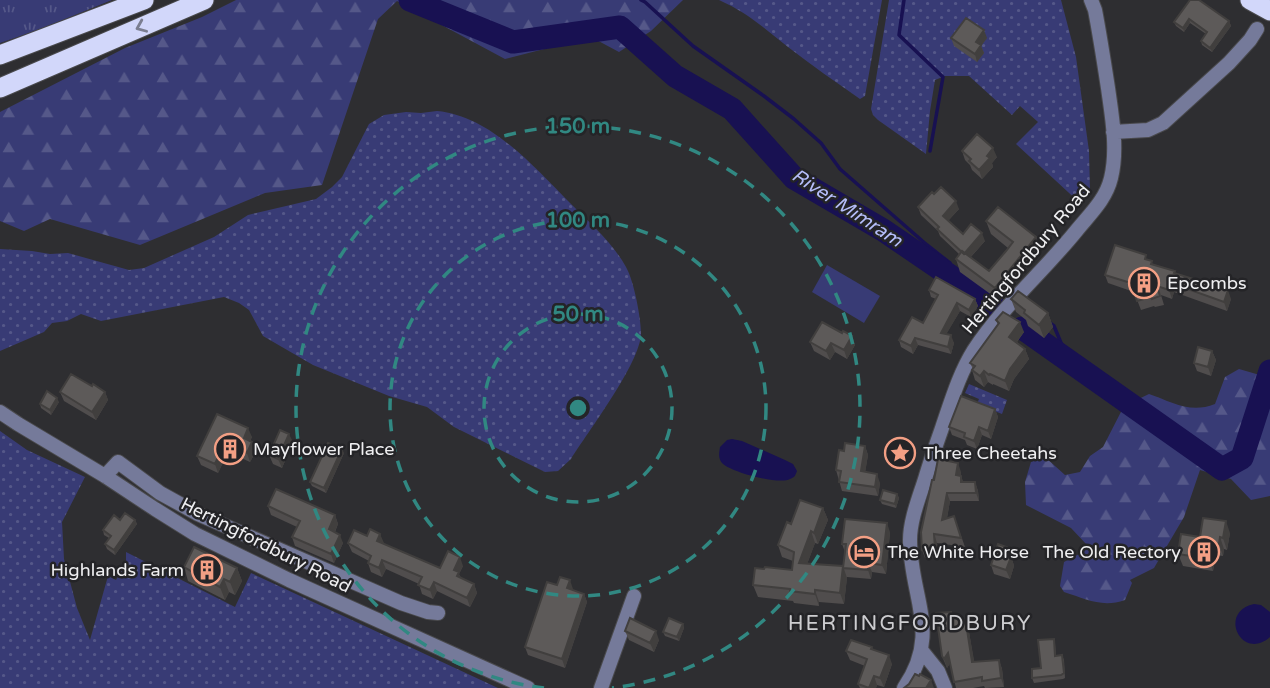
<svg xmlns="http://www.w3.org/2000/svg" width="1270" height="688" viewBox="0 0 1270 688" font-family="'Varela Round',sans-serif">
<defs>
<pattern id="grass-dots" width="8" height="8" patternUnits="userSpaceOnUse" patternTransform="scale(1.75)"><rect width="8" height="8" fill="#383b75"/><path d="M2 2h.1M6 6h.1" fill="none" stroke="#555889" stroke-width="1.8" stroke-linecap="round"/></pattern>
<pattern id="forest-firs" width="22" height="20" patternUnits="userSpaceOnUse" patternTransform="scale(1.75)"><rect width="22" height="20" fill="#383b75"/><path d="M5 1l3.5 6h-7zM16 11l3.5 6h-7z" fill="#555889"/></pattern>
<pattern id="park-tufts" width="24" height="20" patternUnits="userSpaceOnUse" patternTransform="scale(1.75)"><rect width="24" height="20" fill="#383b75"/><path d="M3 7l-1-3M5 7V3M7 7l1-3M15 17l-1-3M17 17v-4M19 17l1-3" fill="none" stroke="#555889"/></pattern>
</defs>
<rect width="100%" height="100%" fill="#2e2e31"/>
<!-- grass -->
<path fill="url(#grass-dots)" d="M719,0H882L865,96L860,99C836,82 811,65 788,47C764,28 748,13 719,0Z
M889,0H1061L1076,57L1089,151L1090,190L1081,204L1016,144L1038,122L1020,106L1012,115L969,76H945L935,80L930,111L926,154L878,120L873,115L871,109Z
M437,111C491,116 534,167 570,203C590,223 612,242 626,267C634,281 641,318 641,334C640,363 588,432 571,459L558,471L545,472L454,427L427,407L389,396L313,365L263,336L249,310L239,303L224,297L101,321L81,314L67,321L52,323L44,332L0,351V249L32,251L50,254L68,253L129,270L144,268L214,237L248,215L316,199L332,187L342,177L369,124L384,115L406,112L421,113Z
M969,384L1007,400L1002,414L977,404L979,399L965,393Z
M0,431L27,450L85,477L62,522L64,559L77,608L90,640L108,576L116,580L126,564V552L235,607L251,573L498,688H0Z"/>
<!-- forest -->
<path fill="url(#forest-firs)" d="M236,0H683L651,31L619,52L591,37L505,59L397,1L378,19L322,185L265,193L140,245L50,219L24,231L0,221V112L125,48L202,17Z
M1239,369L1270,378V496L1251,500L1231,479L1200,470L1184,517L1154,568L1130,580L1132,583L1125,600C1102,608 1086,599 1064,592L1060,586L1064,562L1085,551L1087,545L1071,528L1026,505L1025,482L1031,462L1045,457L1065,475L1080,472L1090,456L1103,447L1124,406L1149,394C1172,402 1190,414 1215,404L1225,377Z"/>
<!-- park -->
<path fill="url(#park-tufts)" d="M0,0H112L38,30L0,43Z"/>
<!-- garden -->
<path fill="#383b75" d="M827,265L880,296L864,323L812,292Z"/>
<!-- water -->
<path fill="#181152" d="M732,439L742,441L785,460L793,464L797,471C795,476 795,477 790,479C779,485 730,472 722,463C718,458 719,453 720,447L727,440Z
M1254,604L1261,605L1270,612V637C1242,662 1217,612 1254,604Z"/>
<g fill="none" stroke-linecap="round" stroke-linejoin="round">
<!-- stream -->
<path stroke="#181152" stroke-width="3.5" d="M641,0L645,2L693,46L764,96L794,119L821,143L840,169L927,245L950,263
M904,0L899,35L943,77L930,151
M1050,323L1054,326L1069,362"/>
<!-- river -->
<path stroke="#181152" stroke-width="23" d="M410,0L513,42L620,27L675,76L732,109L794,178L883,230L993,305
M1022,328L1222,469L1242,458L1270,371"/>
<!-- minor casing -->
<g stroke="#49494c" stroke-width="16">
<path id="minor" d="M1113,132L1148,130L1163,123L1229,63L1250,40L1257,29
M0,412L18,424L105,476L155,509L195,534L289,580L528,688
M105,476L118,462L160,493L198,514L401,603L428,612L438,613
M922,651L938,671L945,688
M601,688L634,596
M904,688C942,633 910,597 910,540C910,520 919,498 925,479C930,462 936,445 942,428C951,402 959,374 974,350C1003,306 1044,271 1077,230C1091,213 1106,199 1111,178C1118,149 1112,117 1108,88C1104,62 1100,36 1095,10L1091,0"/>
</g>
<!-- trunk casing -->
<g stroke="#49494c" stroke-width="21">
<path id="trunk" d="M1250,0L1270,11
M0,55L144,0
M0,88L204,0"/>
</g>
<!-- minor -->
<use href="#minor" stroke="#757a9a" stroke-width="14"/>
<!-- trunk -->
<use href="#trunk" stroke="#d2d7fa" stroke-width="19"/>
</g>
<!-- wall -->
<path fill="#504d4d" d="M1190,0L1229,21L1231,26L1212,52L1202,45L1201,41L1206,34L1190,23L1184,32L1176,26L1174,22Z
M951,38H987L981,46L984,53L977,62L954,46Z
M962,151L997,157L992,163L993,167L982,179L972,170L970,165L965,160Z
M934,194L959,209L948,221L963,234L985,241L970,258L989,271L1008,248L991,234L986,221L1036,237L1041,250L1000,301L960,272L956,259L959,254L940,236L938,231L921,215L918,207Z
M1148,260L1153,264L1175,271V273L1231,299L1227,311L1174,292L1172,299L1161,295L1164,305L1155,307L1154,306L1141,310L1134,292L1108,283L1105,275Z
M929,290L975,299L978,306L971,317L960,311L946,334L954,343L951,354L918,345L913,354L901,347L899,340L923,323L936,299L931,297Z
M1011,299L1048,313L1053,327L1044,338L1028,326L1026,320L1016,312Z
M996,320L1024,332L1017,342L1025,349L1029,359L1014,379L1009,391L993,384V385L988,382L984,387L975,380L972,370L973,369L970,363L998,325Z
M842,333L852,336L855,345L847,359L835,352L830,360L814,351L810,342Z
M1212,351L1216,360L1211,376L1197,371L1194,363Z
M92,386L105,392L108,400L96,420L64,401L60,392Z
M59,402L51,415L41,408L40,404Z
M995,409L998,417L991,439L982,435L977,449L967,445L965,440L952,435L949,427Z
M217,414L252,437L250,441L256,451L250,462L228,452L218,473L201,465L197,456Z
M293,442L282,468L273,464L269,455Z
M865,446L868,455L865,472L880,483L878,496L842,491L836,470L844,451Z
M344,453L326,493L312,486L310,482Z
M961,472V476L963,482H975L978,491L979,501H950L947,518L954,516L965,547L937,543L938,557L925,558L922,550L934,480Z
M897,494L899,498L896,508L882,504L880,500Z
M268,506L335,515L338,524L335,532L343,543L334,563L295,546L292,537L297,527L271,515Z
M823,508L828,520L818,544L815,543L807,564L843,566L845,552L842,544L890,532L886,574L872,572L871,579L847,577L844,604L819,602V606L794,603L793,601L758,597L753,585L764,569L792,570L793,561L782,557L778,545L791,524Z
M120,520H135L137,524L115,555L107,549L105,544L109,538L104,535L103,530Z
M1230,533L1227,550L1224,549L1223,556L1216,555L1213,571L1183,566L1178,554L1200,537Z
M380,534L383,544L440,568L463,566L459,574L461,578L474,584L477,593L470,607L437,591L433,599L422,594L419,584L386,569L382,577L371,572L368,563L369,561L352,552L348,543L367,536Z
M1009,548L1014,566L1010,579L994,574L991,565Z
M184,567L237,568L242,581L235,595L229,592L225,600L188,581Z
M557,585L573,589L572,590L584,594L587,602L565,668L528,655L525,647Z
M953,616L962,624L966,623L969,632L974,662L999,660L1002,669L1004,687L985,688L984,686L973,688H956L950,663L947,668L942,656Z
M683,624L684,628L679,641L665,636L663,632Z
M625,631L659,640L654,652L629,640Z
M1054,639L1055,643L1056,655H1062L1064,660L1065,678L1063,679L1034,683L1032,678L1041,668Z
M872,647L873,650L892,664L884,687L877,685L876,688H860L858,684L865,666L850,660L846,651Z"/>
<!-- shaded-wall -->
<path fill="#413f3e" d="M1189,19L1190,23L1184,32L1183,28Z
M1229,21L1231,26L1212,52L1210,48Z
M984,30L987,38L981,46L984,53L977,62L975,54L976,42Z
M993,148L997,157L992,163L993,167L982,179L979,170L987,156Z
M956,201L959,209L945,224L943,216Z
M982,233L985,241L967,261L964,254Z
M1036,237L1041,250L1000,301L995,288Z
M1171,283L1174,292L1172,299L1169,290Z
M1228,290L1231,299L1227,311L1224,302Z
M975,299L978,306L971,317L969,310Z
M957,303L960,311L943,340L941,333Z
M1048,313L1053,327L1044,338L1039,325Z
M1020,322L1024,332L1013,347L1009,337Z
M951,335L954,343L951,354L948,347Z
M852,336L855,345L847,359L844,350Z
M915,338L918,345L913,354L911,346Z
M831,343L835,352L830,360L826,351Z
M1025,349L1029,359L1014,379L1009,391L1005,381L1010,369Z
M1212,351L1216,360L1211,376L1208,367Z
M984,371L988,382L984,387L980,376Z
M105,392L108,400L96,420L92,412Z
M57,398L59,402L51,415L50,410Z
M995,409L998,417L991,439L988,431Z
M979,427L982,435L977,449L974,441Z
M248,428L252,437L247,447L244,438Z
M289,434L293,442L282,468L278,459Z
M252,442L256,451L250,462L247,453Z
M224,443L228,452L218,473L215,464Z
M865,446L868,455L864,480L861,471Z
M342,449L344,453L326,493L324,488Z
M958,463L961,472V476L964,484L956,475Z
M877,474L880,483L878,496L875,487Z
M975,482L978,491L979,501L976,493Z
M947,493L950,501L945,529L942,520Z
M897,494L899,498L896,508L895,504Z
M823,508L828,520L818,544L814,533Z
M335,515L338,524L332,538L329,529Z
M135,520L137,524L115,555L114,550Z
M1226,521L1230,533L1227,550L1223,538Z
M887,523L890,532L886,574L882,565Z
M811,531L815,543L803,575L799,563Z
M380,534L384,543L380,550L377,541Z
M934,534L937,543L938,557L935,548Z
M340,535L343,543L334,563L331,554Z
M1220,537L1224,549L1223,556L1219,544Z
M1212,543L1216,555L1213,571L1209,559Z
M1009,548L1014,566L1010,579L1006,570V556Z
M460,557L463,566L459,574L462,581L460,585L454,570Z
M382,560L386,569L382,577L379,568Z
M868,563L872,572L871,579L868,570Z
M843,566L847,578L844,604L840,593Z
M237,568L242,581L235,595L230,582Z
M224,579L229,592L225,600L220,587Z
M570,580L573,589L570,597L567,588Z
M434,582L437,591L433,599L430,590Z
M474,584L477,593L470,607L467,598Z
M815,590L819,602V606L815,594Z
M584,594L587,602L565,668L562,659Z
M966,623L969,632L976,671L972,662Z
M683,624L684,628L679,641L677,637Z
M656,631L659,640L654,652L650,643Z
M948,653L951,662L947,668L944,659Z
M889,655L892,664L884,687L880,678Z
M999,660L1002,669L1004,687L1001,678Z
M874,676L877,685L876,688H869Z
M931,680L934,688H926Z"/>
<!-- building -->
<path fill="#5d5a59" stroke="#413f3e" stroke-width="2" d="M1190,0H1199L1229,21L1210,48L1201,41L1207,32L1189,19L1183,28L1174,22Z
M966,18L984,30L976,42L981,45L975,54L951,38Z
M977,134L993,148L987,156L990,158L979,170L969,161L971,159L962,151Z
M941,187L956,201L943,216L963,234L971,224L982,233L964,254L937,229L939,227L918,207L932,192L934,194Z
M998,207L1036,237L995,288L956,259L962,251L989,271L1006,251L1013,242L986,221Z
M1115,245L1146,255L1145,259L1152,261L1151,264L1175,271L1174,273L1228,290L1224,302L1171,283L1169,290L1157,286L1160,296L1152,299L1151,297L1137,301L1131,283L1105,275Z
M936,277L975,299L969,310L957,303L941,333L951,335L948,347L915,338L911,346L899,340L912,317L923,323L938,295L929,290Z
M1018,291L1048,313L1039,325L1024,313L1025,310L1011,299Z
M1003,312L1020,322L1009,337L1025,349L1010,369L1005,381L990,374L989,375L984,371L980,376L972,370L975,366L970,363L999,323L996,320Z
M822,322L842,333L843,331L852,336L844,350L831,343L826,351L810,342Z
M1198,347L1212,351L1208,367L1194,363Z
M71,374L92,386L93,384L105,392L92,412L60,392Z
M47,391L57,398L50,410L40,404Z
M961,396L995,409L988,431L979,427L974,441L964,437L965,433L949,427Z
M217,414L248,428L244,438L252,442L247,453L224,443L215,464L197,456Z
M280,430L289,434L278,459L269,455Z
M328,443L342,449L324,488L310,482Z
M845,443L865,446L861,471L877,474L875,487L839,482L841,471L836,470L839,450L844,451Z
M938,459L958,463L956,475L961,476V482H975L976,493H947L942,520L954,516L961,538L934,534L935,548L922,550L921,532L932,480H934Z
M276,489L335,515L329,529L340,535L331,554L292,537L300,521L268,506Z
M883,490L897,494L895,504L880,500Z
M800,500L823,508L814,533L811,531L799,563L843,566L840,593L815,590V594L790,591V589L753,585L755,568L764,569L765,567L792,570L794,552L778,545L787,522L791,524Z
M125,513L135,520L114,550L105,544L111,536L103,530L114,515L120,520Z
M1203,518L1226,521L1223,538L1220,537L1219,544L1212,543L1209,559L1178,554L1181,534L1200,537Z
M845,519L887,523L882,565L868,563V570L843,568L846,544H842Z
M370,529L380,534L377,541L440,568L448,551L460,557L454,570L459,572L457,576L474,584L467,598L434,582L430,590L418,585L422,577L382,560L379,568L368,563L371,556L348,543L354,530L367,536Z
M998,544L1009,548L1006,556L1011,557L1006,570L991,565Z
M194,547L237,568L230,582L224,579L220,587L184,567Z
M560,577L570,580L567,588L584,594L562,659L525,647L547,582L557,585Z
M951,612L952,617L959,616L960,624L966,623L972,662L999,660L1001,678L982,681V677L954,682L948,653L944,659L942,656L936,613Z
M630,618L656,631L650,643L625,631Z
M669,618L683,624L677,637L663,632Z
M1054,639L1055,656L1062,655L1064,673L1061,675L1032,678V669L1041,668L1038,640Z
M851,640L872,647L871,649L889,655L880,678L874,676L869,688L858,684L867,659L846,651Z
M915,674L919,676L920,674L931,680L926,688H904L909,684Z"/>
<!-- one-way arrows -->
<defs><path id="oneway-chevron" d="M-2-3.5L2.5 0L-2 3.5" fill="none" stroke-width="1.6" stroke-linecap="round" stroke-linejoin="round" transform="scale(1.75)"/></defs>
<use stroke="#7b7e90" href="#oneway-chevron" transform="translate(141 27) rotate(157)"/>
<!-- distance rings -->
<g fill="none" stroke="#318882" stroke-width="3.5" stroke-dasharray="12 9">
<circle cx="578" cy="408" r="94"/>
<circle cx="578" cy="408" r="188"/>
<path d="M544 688A282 282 0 1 1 612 688"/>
</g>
<!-- icons -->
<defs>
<g id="building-ring" transform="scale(1.575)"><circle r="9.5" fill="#242427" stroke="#f39f84" stroke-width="1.5"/><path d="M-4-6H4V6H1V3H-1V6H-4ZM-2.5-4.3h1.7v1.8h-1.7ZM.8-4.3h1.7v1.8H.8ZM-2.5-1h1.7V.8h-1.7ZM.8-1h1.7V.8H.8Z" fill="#f39f84"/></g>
<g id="sight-ring" transform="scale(1.575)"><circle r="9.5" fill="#242427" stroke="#f39f84" stroke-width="1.5"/><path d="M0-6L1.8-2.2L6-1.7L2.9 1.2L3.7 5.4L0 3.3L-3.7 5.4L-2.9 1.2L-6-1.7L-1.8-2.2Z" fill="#f39f84"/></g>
<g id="hotel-ring" transform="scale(1.575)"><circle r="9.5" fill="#242427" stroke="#f39f84" stroke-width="1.5"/><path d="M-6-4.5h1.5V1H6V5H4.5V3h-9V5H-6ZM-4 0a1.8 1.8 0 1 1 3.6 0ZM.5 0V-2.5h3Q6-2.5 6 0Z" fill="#f39f84"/></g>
</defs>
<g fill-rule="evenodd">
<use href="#building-ring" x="1144" y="283"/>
<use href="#building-ring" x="230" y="449"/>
<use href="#sight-ring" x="900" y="453"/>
<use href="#hotel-ring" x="864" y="552"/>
<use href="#building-ring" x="1204" y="552"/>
<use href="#building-ring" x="207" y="570"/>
</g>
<g text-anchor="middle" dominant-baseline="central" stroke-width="5" stroke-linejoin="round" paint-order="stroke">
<!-- street labels -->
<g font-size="18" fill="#efeff1" stroke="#242427">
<text transform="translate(1026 259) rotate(-50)">Hertingfordbury Road</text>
<text transform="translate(266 545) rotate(27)">Hertingfordbury Road</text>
</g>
<!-- poi labels -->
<g font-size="18" fill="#efeff1" stroke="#242427" text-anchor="start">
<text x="1167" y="283">Epcombs</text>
<text x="253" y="449">Mayflower Place</text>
<text x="923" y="453">Three Cheetahs</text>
<text x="887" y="552">The White Horse</text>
<text x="1181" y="552" text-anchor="end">The Old Rectory</text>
<text x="184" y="570" text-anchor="end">Highlands Farm</text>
</g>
<!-- water labels -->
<g font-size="19" font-style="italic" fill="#b5bdf9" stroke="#242427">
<text transform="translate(847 208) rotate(33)">River Mimram</text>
</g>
<!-- quarter labels -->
<g font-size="21" letter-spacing="2" fill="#cdcdd0" stroke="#242427">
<text x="910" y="623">HERTINGFORDBURY</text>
</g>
</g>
<circle cx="578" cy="408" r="10" fill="#318882" stroke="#242427" stroke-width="3.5"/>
<g font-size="21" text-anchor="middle" font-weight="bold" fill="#318882" stroke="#242427" stroke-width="5" stroke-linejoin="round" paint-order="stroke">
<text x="578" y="133">150 m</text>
<text x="578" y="227">100 m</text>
<text x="578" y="321">50 m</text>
</g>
</svg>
